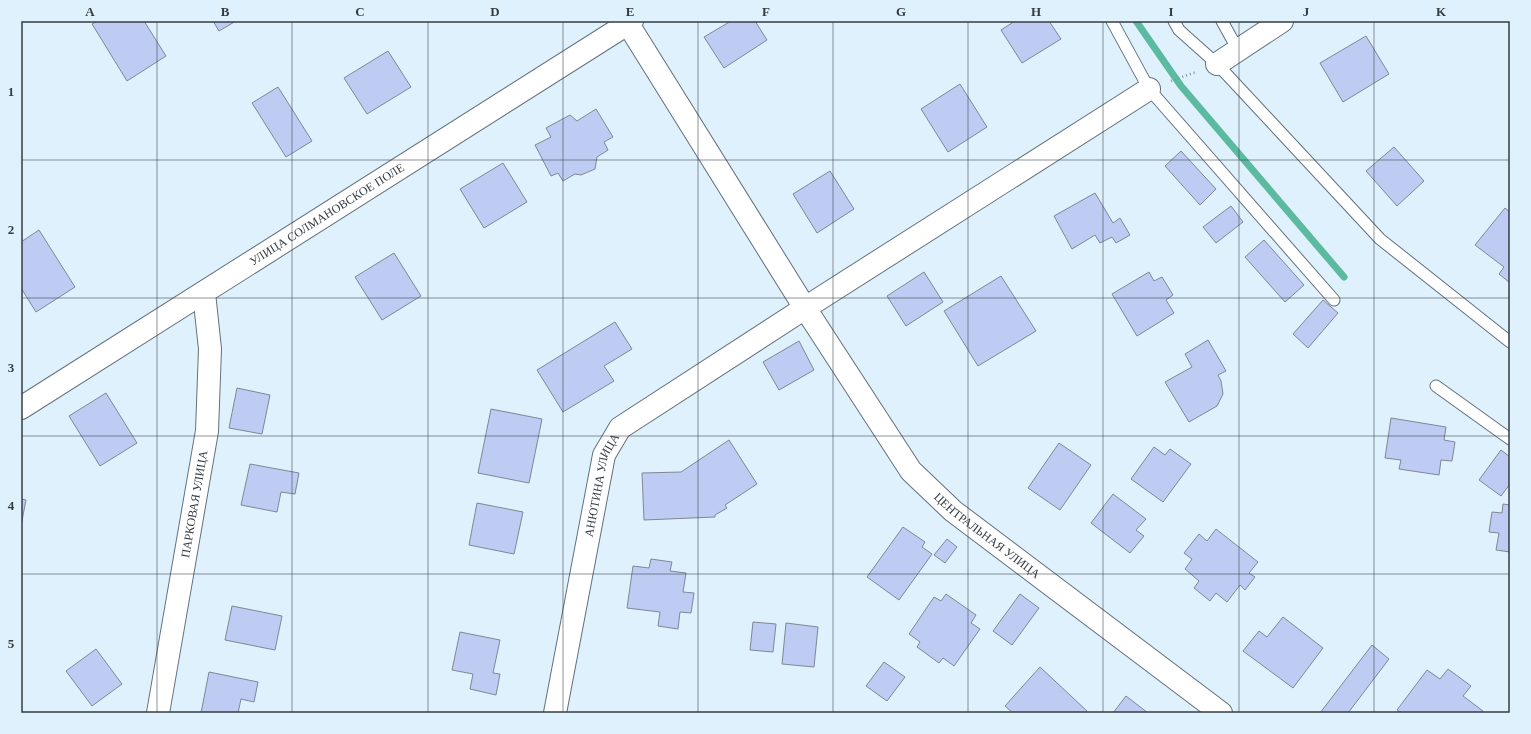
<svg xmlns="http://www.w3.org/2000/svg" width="1531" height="734" viewBox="0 0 1531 734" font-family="Georgia,serif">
<rect width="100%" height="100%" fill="#dff1fd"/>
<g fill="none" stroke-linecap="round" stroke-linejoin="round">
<!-- stream -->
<path stroke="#5cbaa0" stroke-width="7" d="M1136,21L1181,86L1344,277"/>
</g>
<!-- building -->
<path fill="#beccf4" stroke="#818696" d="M98,21H144L166,56L127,81L92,24Z
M213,21H236L219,31Z
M731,21H755L767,40L724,68L704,37Z
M1015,21H1049L1061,39L1022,63L1001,30Z
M1366,36L1389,74L1343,102L1320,63Z
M388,51L411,87L367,114L344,78Z
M960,84L987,127L948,152L921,109Z
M278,87L312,141L286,157L252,103Z
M596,109L613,137L604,142L608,150L597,157L595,169L581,175L575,174L563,181L558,173L551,176L535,145L551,137L546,128L570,115L577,121Z
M1394,147L1424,181L1397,206L1366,171Z
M1181,151L1216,189L1200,205L1165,166Z
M503,163L527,202L484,228L460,189Z
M830,171L854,209L817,233L793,194Z
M1095,193L1113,223L1120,218L1130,235L1116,243L1112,237L1100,243L1095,235L1072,249L1054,216Z
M1231,206L1243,222L1216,243L1203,227Z
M1505,208L1510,212V283L1499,274L1504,267L1475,245Z
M39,230L75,287L36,312L21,288V242Z
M1264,240L1304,285L1285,302L1245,257Z
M394,253L421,296L382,320L355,277Z
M924,272L943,302L906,326L887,296Z
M1149,272L1154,281L1162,277L1173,295L1166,300L1174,313L1137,336L1112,294Z
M1001,276L1036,331L978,366L944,311Z
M1323,300L1338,313L1308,348L1293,334Z
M615,322L632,349L604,366L614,381L563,412L537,370Z
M1208,340L1226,371L1218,375L1221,381L1223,394L1217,406L1189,422L1165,382L1192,367L1185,354Z
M799,341L814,370L779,390L763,362Z
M237,388L270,395L262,434L229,428Z
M106,393L137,443L100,466L69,416Z
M491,409L542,419L529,483L478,473Z
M1391,418L1446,427L1444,440L1455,442L1452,461L1441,460L1439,475L1399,469L1401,460L1385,458Z
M729,440L757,484L725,505L727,508L715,515V517L644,520L642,473L681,472Z
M1059,443L1091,465L1060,510L1028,488Z
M1154,447L1165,455L1170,449L1191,464L1163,502L1131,479Z
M1501,450L1510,457V484L1501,496L1479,480Z
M250,464L299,473L295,494L281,492L277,512L241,505Z
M1113,494L1146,519L1136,530L1144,536L1130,553L1091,523Z
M21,499L26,500L21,526Z
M477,503L523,512L514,554L469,545Z
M1503,504L1510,505V552L1496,550L1499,533L1489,532L1492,512L1502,513Z
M903,527L925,542L922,547L932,554L899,600L867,577Z
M1216,529L1258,562L1249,573L1255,577L1245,590L1240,585L1227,602L1216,593L1210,601L1194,588L1199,581L1185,569L1192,559L1184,553L1199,534L1207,541Z
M947,539L957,547L945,563L934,555Z
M651,559L672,562L670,571L686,573L683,592L694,593L691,613L680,612L678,629L658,626L660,612L627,608L633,566L649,568Z
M946,594L976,615L971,623L980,629L954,666L943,658L939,663L917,647L920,642L909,634L934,597L941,601Z
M1020,594L1039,608L1012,645L993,631Z
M232,606L282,616L275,650L225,640Z
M1283,617L1323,648L1293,688L1243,651L1259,631L1267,637Z
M753,622L776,624L773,652L750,650Z
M786,623L818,627L814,667L782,664Z
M460,632L500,640L493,673L500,674L496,695L470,689L473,674L452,670Z
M1372,645L1389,659L1348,713H1320Z
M96,649L122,684L92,706L66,671Z
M884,662L905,677L887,701L866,686Z
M1040,667L1087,711L1085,713H1013L1005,706Z
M1448,669L1471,686L1463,696L1483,711L1481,713H1402L1397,710L1427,670L1440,679Z
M209,672L258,682L254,702L241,699L238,713H201Z
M1126,696L1148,713H1113Z"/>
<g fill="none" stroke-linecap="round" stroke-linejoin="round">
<!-- lane casing -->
<g stroke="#62717c" stroke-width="13">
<path id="lane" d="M1112,21L1149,89L1334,300
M1174,21L1179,30L1217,64L1380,239L1510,342
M1222,21L1238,50
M1436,386L1510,439"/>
</g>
<!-- street casing -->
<g stroke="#62717c" stroke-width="24">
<g id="street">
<path id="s1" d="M628,24L805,308L911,471L953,511L1221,713"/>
<path d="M1217,64L1282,21"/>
<path id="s2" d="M21,408L632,21"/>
<path id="s3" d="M158,713L207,431L210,349L204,293"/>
<path id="s4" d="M555,713L604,455L620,428L805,308L1149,89"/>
</g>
</g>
<!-- path -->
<path stroke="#859199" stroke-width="2.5" stroke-dasharray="1 3" stroke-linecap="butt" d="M1171,81L1196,72"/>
<!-- lane -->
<use href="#lane" stroke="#fff" stroke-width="11"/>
<!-- street -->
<use href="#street" stroke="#fff" stroke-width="22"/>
</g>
<!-- grid -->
<path fill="none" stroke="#353c41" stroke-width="1" stroke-opacity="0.55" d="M157,21V713M292,21V713M428,21V713M563,21V713M698,21V713M833,21V713M968,21V713M1103,21V713M1239,21V713M1374,21V713M21,160H1510M21,298H1510M21,436H1510M21,574H1510"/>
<g text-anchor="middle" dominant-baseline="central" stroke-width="3" stroke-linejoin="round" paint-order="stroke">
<!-- street labels -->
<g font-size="12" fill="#353c41" stroke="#dff1fd">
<text stroke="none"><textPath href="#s2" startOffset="362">УЛИЦА СОЛМАНОВСКОЕ ПОЛЕ</textPath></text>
<text stroke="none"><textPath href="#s4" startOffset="233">АНЮТИНА УЛИЦА</textPath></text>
<text stroke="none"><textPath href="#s3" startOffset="212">ПАРКОВАЯ УЛИЦА</textPath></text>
<text stroke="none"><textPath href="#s1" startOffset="629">ЦЕНТРАЛЬНАЯ УЛИЦА</textPath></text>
</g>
</g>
<!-- border -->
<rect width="1531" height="734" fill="none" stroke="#dff1fd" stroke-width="44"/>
<rect x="22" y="22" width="1487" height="690" fill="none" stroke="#353c41" stroke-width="1.5"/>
<g font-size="13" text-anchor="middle" font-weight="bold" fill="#353c41">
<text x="90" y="16">A</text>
<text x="225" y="16">B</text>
<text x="360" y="16">C</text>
<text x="495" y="16">D</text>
<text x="630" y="16">E</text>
<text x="766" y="16">F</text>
<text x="901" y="16">G</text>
<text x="1036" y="16">H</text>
<text x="1171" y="16">I</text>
<text x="1306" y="16">J</text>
<text x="1441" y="16">K</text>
<text x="11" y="96">1</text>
<text x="11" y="234">2</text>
<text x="11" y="372">3</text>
<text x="11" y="510">4</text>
<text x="11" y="648">5</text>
</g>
</svg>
